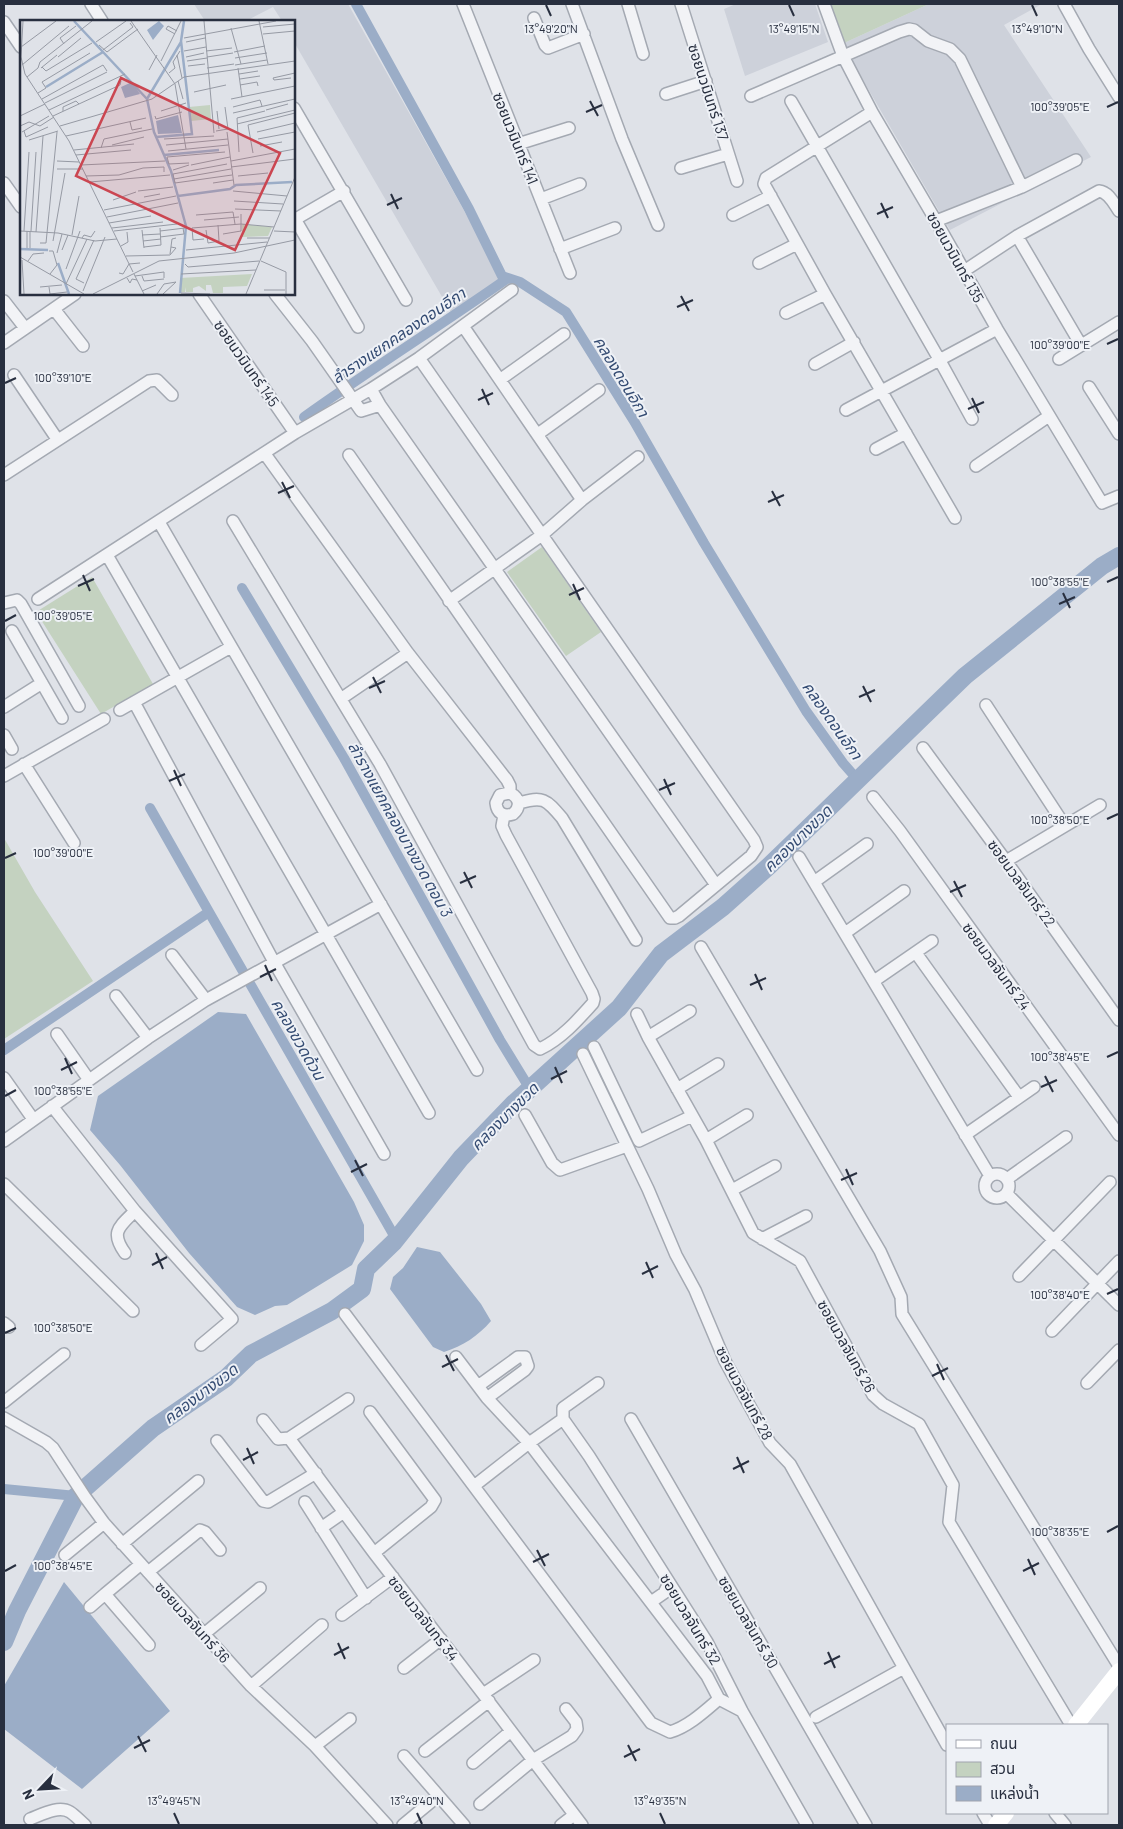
<svg xmlns="http://www.w3.org/2000/svg" width="1123" height="1829" viewBox="0 0 1123 1829" font-family="Barlow,'Noto Sans Thai',sans-serif">
<rect width="100%" height="100%" fill="#dfe2e8"/>
<!-- built -->
<path fill="#cdd1da" d="M194,4H348L503,280L452,314L294,42V21H282L273,7L246,21H205Z
M736,4H815L828,42L745,76L724,9Z
M929,4H1042L1004,25L1091,157L950,230L842,44Z"/>
<!-- green -->
<path fill="#c4d2c0" d="M828,4H929L842,44Z
M542,547L601,632L566,656L507,572Z
M92,577L153,684L101,714L36,612Z
M4,838L35,892L93,981L4,1039Z"/>
<!-- water -->
<path fill="#9badc7" d="M218,1012L246,1014L334,1167L354,1202L364,1225V1241L352,1265L287,1305L275,1306L255,1315L237,1307L189,1253L120,1165L90,1130L98,1096Z
M417,1247L440,1252L481,1304L491,1321C478,1336 463,1346 444,1352L433,1347L390,1289L393,1277L403,1268Z
M64,1582L170,1711L82,1789L4,1729V1686Z"/>
<g fill="none" stroke-linecap="round" stroke-linejoin="round">
<!-- canal -->
<path stroke="#9badc7" stroke-width="10" d="M356,4L469,209L502,276L520,282L566,312L634,421L704,543L806,711L843,763L857,779
M304,417C371,369 441,325 508,278
M242,588L344,758L500,1040L530,1089
M150,808L209,912
M4,1050L209,912L396,1239
M4,1489L76,1496"/>
<!-- river -->
<path stroke="#9badc7" stroke-width="18" d="M4,1642L17,1611L76,1496L153,1428L226,1378L251,1354L332,1311L362,1289L366,1269L394,1242L461,1158L513,1104L619,1008L661,954L723,907L769,866L965,676L1102,566L1119,556"/>
<!-- minor casing -->
<g stroke="#a4a9b2" stroke-width="14">
<path id="minor" d="M91,4L102,21
M463,4L570,273
M572,4L622,139L658,225
M628,4L643,54
M681,4L737,181
M824,4L843,56L872,112L936,221L997,329L1102,503L1119,496
M1064,4L1089,49L1119,97
M534,18L545,45L548,48L584,34
M4,22L21,47
M666,94L706,81
M751,96L899,32L909,29L914,30L928,41L950,49L960,59L1022,187
M791,101L939,359L972,419
M294,108L406,300
M872,112L766,178L764,184L825,294L955,518
M518,144L569,128
M681,168L728,154
M4,183L21,207
M541,199L580,184
M733,215L771,196
M295,219L358,327
M294,220L344,191
M936,221L1022,187L1076,160
M1017,236L1081,345
M560,249L615,228
M759,263L797,244
M964,271L1017,236L1099,191C1109,192 1114,204 1119,211
M199,294L295,433
M275,294L312,341L361,411L380,405
M4,301L25,328
M54,309L83,346
M786,313L825,294
M463,326L582,500
M4,343L75,294
M1059,359L1119,322
M815,364L854,342
M14,375L57,439
M501,379L564,334
M1089,387L1119,434
M371,389L380,405L716,885
M846,410L997,329
M538,434L599,390
M876,449L906,433
M265,454L408,653L507,780L510,786V793C520,798 521,807 513,814C503,817 497,813 496,803L500,795L510,793
M349,455L670,918H675L679,916L751,856L757,847L754,840L419,358
M976,466L1049,416
M4,475L149,381L157,380L172,395
M233,521L380,764L534,1045L540,1049C561,1039 578,1020 593,1003L594,999L592,993L506,835L502,826L504,815
M159,522L477,1070
M107,555L429,1113
M38,599L295,433L371,389L419,358L512,290
M449,601L542,535L582,500L638,457
M4,603L17,600L21,604L79,706
M12,631L62,718
M342,698L408,653
M134,702L274,962L384,1154
M986,705L1065,826
M4,707L42,683
M120,710L231,647
M4,735L12,749
M923,748L1006,861L1119,1020
M24,764L74,843
M4,776L104,719
M873,797L900,831L1119,1135
M519,803C543,796 546,799 562,818L636,940
M799,857L990,1176
M1006,861L1100,805
M814,882L867,844
M845,933L904,891
M701,947L880,1251L901,1297L902,1314L1119,1666
M916,953L1019,1097
M172,955L206,1000
M874,981L932,941
M116,996L148,1038
M690,1011L648,1037L706,1140L753,1233L800,1261L873,1395L883,1404L919,1424L953,1485L949,1522L1071,1725
M637,1014L648,1037
M57,1034L89,1080
M594,1047L639,1141L692,1116
M583,1054L648,1189L676,1255L695,1290L725,1361L770,1443L790,1464L947,1745
M4,1078L33,1119
M677,1089L718,1064
M52,1106L135,1211L232,1319L201,1345
M525,1115L552,1163L560,1170L627,1146
M965,1135L1034,1087
M706,1140L747,1115
M4,1141L148,1038L206,1000L381,904
M985 1186a12 12 0 1 1 24 0a12 12 0 1 1-24 0Z
M1007,1179L1066,1137
M4,1184L133,1311
M732,1190L775,1166
M1007,1194L1119,1305
M762,1239L806,1216
M125,1253C110,1232 119,1227 135,1211
M1019,1276L1110,1182
M345,1314L651,1723L670,1732C688,1727 705,1711 719,1699L742,1711
M4,1323L9,1327
M1052,1331L1119,1261
M456,1357L487,1398L529,1443L707,1676L719,1699
M1087,1383L1119,1350
M478,1386L518,1357H525L528,1366L525,1370L487,1398
M4,1402L64,1354
M370,1412L435,1500L431,1507L374,1553
M4,1418L46,1442L53,1448L85,1497L104,1523L251,1686L315,1746L387,1825
M563,1419L589,1456L707,1642L742,1711L807,1825
M631,1419L866,1825
M263,1420L278,1439L289,1438L374,1553L483,1694L582,1825
M289,1438L348,1399
M217,1441L263,1501L268,1502L316,1473
M474,1486L529,1443L563,1419V1408L598,1383
M305,1502L366,1598
M321,1528L344,1512
M122,1544L198,1481
M65,1555L104,1523
M141,1564L105,1594L149,1645
M148,1572L200,1530L205,1532L220,1550
M651,1602L664,1593L669,1583
M90,1607L105,1594
M342,1615L393,1577
M204,1634L260,1588
M404,1668L441,1639
M251,1686L322,1625
M483,1694L534,1660
M816,1717L904,1668
M315,1746L350,1719
M425,1751L489,1701
M404,1756L464,1825
M473,1763L511,1731
M480,1804L533,1760L572,1736L577,1729L576,1722L566,1709
M983,1813L990,1825
M1055,1813L1065,1825
M30,1819C41,1815 58,1805 70,1812C75,1815 80,1821 85,1825
M403,1825L438,1796
M561,1825L574,1815"/>
</g>
<!-- minor -->
<use href="#minor" stroke="#f2f3f6" stroke-width="11"/>
<!-- secondary -->
<path stroke="#fff" stroke-width="16" d="M1076,1725L1119,1671
M996,1825L1006,1813"/>
</g>
<!-- ticks -->
<path fill="none" stroke="#282f3f" stroke-width="2" d="M546,5L551,16M789,5L794,16M1032,5L1037,16M590,101L598,116M1107,107L1118,102M586,112L602,105M391,194L398,209M881,203L888,218M387,205L402,198M877,214L893,207M681,296L689,311M677,307L693,300M1107,344L1118,339M5,383L16,378M482,389L489,405M972,398L979,413M478,400L493,393M968,409L984,402M282,482L290,498M772,491L780,506M278,493L294,486M768,502L784,495M83,575L90,591M1107,582L1118,577M573,584L580,600M78,586L94,579M1063,593L1070,608M569,595L584,588M1059,604L1075,597M5,621L16,615M373,677L381,693M863,686L871,702M369,688L385,681M859,697L875,690M174,770L181,786M664,779L671,795M169,781L185,774M659,790L675,783M1107,819L1118,814M5,858L16,853M464,872L472,888M954,881L962,897M460,883L476,876M950,892L966,885M265,965L272,981M755,974L762,990M260,977L276,969M750,985L766,978M1107,1057L1118,1052M65,1058L72,1074M555,1067L562,1083M61,1070L77,1062M1045,1076L1053,1092M551,1079L567,1071M1041,1087L1057,1080M5,1096L16,1090M355,1160L363,1176M846,1169L853,1185M351,1172L367,1164M841,1180L857,1173M156,1253L163,1269M646,1262L653,1278M152,1265L167,1257M642,1274L658,1266M1107,1294L1118,1289M5,1333L16,1328M446,1355L454,1371M937,1364L944,1380M442,1367L458,1359M932,1376L948,1368M247,1448L254,1464M737,1457L744,1473M243,1460L258,1452M733,1469L749,1461M1107,1532L1118,1526M537,1550L545,1566M1028,1559L1035,1575M533,1562L549,1554M5,1571L16,1565M1023,1571L1039,1563M338,1643L345,1659M828,1652L835,1668M334,1655L349,1647M824,1664L840,1656M138,1736L146,1752M628,1745L636,1761M134,1748L150,1740M624,1757L640,1749M174,1813L179,1824M417,1813L422,1824M660,1813L665,1824"/>
<g text-anchor="middle" dominant-baseline="central" stroke-width="4" stroke-linejoin="round" paint-order="stroke">
<!-- street labels -->
<g font-size="15" fill="#282f3f" stroke="#eef1f6">
<text transform="translate(709 92) rotate(72)">ซอยนวมินทร์ 137</text>
<text transform="translate(516 138) rotate(68)">ซอยนวมินทร์ 141</text>
<text transform="translate(956 257) rotate(61)">ซอยนวมินทร์ 135</text>
<text transform="translate(247 363) rotate(55)">ซอยนวมินทร์ 145</text>
<text transform="translate(1022 883) rotate(54)">ซอยนวลจันทร์ 22</text>
<text transform="translate(997 966) rotate(54)">ซอยนวลจันทร์ 24</text>
<text transform="translate(847 1346) rotate(61)">ซอยนวลจันทร์ 26</text>
<text transform="translate(745 1393) rotate(62)">ซอยนวลจันทร์ 28</text>
<text transform="translate(424 1618) rotate(52)">ซอยนวลจันทร์ 34</text>
<text transform="translate(691 1619) rotate(59)">ซอยนวลจันทร์ 32</text>
<text transform="translate(193 1622) rotate(48)">ซอยนวลจันทร์ 36</text>
<text transform="translate(749 1622) rotate(60)">ซอยนวลจันทร์ 30</text>
</g>
<!-- water labels -->
<g font-size="16" font-style="italic" fill="#344b72" stroke="#eef1f6">
<text transform="translate(398 335) rotate(-34)">ลำรางแยกคลองดอนอีกา</text>
<text transform="translate(622 376) rotate(59)">คลองดอนอีกา</text>
<text transform="translate(833 720) rotate(55)">คลองดอนอีกา</text>
<text transform="translate(401 829) rotate(61)">ลำรางแยกคลองบางขวด ตอน 3</text>
<text transform="translate(797 838) rotate(-44)">คลองบางขวด</text>
<text transform="translate(299 1039) rotate(60)">คลองขวดด้วน</text>
<text transform="translate(504 1116) rotate(-45)">คลองบางขวด</text>
<text transform="translate(200 1393) rotate(-37)">คลองบางขวด</text>
</g>
</g>
<!-- overview -->
<g transform="translate(20 20)">
<rect width="275" height="275" fill="#dfe2e8"/>
<path d="M190,85L191,99L171,101L169,87ZM222,204L252,207L248,216L222,217ZM232,254L227,266L203,267V273H193L191,265H186V271L179,266L173,268V272H166L165,267V272H161L160,258Z" fill="#c4d2c0"/>
<path d="M139,1L144,6L133,20L127,10ZM112,62L120,74L105,78L101,67ZM158,95L162,113L138,114L136,101Z" fill="#9badc7"/>
<path fill="none" stroke="#9badc7" stroke-width="2.5" d="M54,1L127,79L134,112L151,151L166,206L160,273M26,67L83,32M127,79L161,22M136,117L172,114L161,21L164,1M144,135L199,130M158,176L210,169L216,165L272,162M0,229L28,230M38,243L49,274"/>
<path fill="none" stroke="#969aa4" stroke-width="1" d="M3,1L1,37L5,54L49,121L113,252M111,1L155,64L166,129M184,1L194,113M239,1L248,44M243,7L275,4M211,8L221,44M155,14L146,9L148,6L157,11M243,14L275,11M164,18L256,1M76,22L106,1M166,22L185,18M44,24L40,18L56,6M79,25L87,32L118,9M1,27L36,1M83,30L113,7L110,3M164,31L186,27M186,31L212,28M214,32L245,26M157,35L162,58M38,37L61,18M166,37L184,33M187,37L213,33M215,38L247,33M141,41L161,1M167,41L187,38M2,45L49,6M215,45L247,40M168,46L185,44M22,47L26,51L72,23M21,48L37,35M187,48L214,44M218,48L222,77M129,50L137,35M149,53L155,48L153,42L160,31M219,54L238,51M7,57L18,48L20,42L72,1M271,58L254,60L253,58L275,53M220,59L240,56M158,61L163,79M220,65L237,62L238,66M174,72L206,65M18,73L26,68L22,62L70,33M22,79L83,45L87,51M211,79L275,66M25,83L87,52M213,87L240,80L242,86M29,90L105,54M246,90L268,84M43,91V87L56,81L59,84M141,91L166,83M197,91L199,109M213,93L275,79M0,96L25,84M33,96L100,65L101,61M135,96L136,99L162,92M110,102L112,110L122,108M217,104L275,90M0,106L9,102L20,106L34,97M40,106L132,79L164,57L275,41M4,111L6,117L28,107M196,111L208,109L205,87M2,112L29,96M207,112L214,165M237,112L275,103M46,116L126,98M144,119L194,116M238,119L275,112M9,120L38,111M92,125L124,117M146,125L208,119M240,126L262,122M81,128L84,119L132,109M54,130L114,124M148,131L208,125M219,132L217,98L245,91M233,133L228,105L275,93M56,135L111,130M37,141L59,142M211,141L275,129M169,143L149,144L147,137L205,132M207,144L153,154L155,163L212,155M61,145L145,141M171,145L210,137M211,147L275,139M37,149H63M153,150L169,145M66,156L99,155L123,148L144,147V152M218,156L248,153M154,159L211,149M70,162L150,155M193,163L213,160M118,171L153,167M213,171L267,176M124,177L140,174M93,180L116,172M214,181L263,184M215,189L261,191M84,190L156,176M176,195L213,192L215,204M87,197L158,183M184,200L219,197M89,203L131,196M92,208L143,202M122,210L124,228M186,210L188,223L199,221L198,205M0,211L38,213L75,221L97,219M4,211L9,132M11,211L16,132M94,211L157,204M140,211L165,208M254,211L275,212M16,212L23,116M203,214L221,211V194M52,215L59,176M122,215L140,214M140,217L164,214L163,208M62,218L64,215L71,217L75,211M227,218H249M184,219L173,220L172,208L221,204L254,207M33,221L45,153M123,221L141,219M20,223H26L37,112M101,226L108,222L107,212M124,227L141,225L140,208M7,228V211M10,228V211M42,230L48,215M166,230L247,222M29,231H33L37,245L30,254M37,233L42,214M150,234L152,219L156,218M106,236L150,235L156,228L151,227M0,237L64,274M2,240L4,274M8,241L13,234L24,233M241,241L266,252M165,244L168,247L239,241M46,249L60,211M266,252V274M99,253L103,254L109,244L120,243M114,254L124,274M161,254L236,250M115,256L144,252V258M122,256L124,261L144,259M107,258L110,263L112,259L117,260M64,263L56,259L74,220M46,264L67,219M20,267L42,265M29,267L30,274L47,272M244,270H265M63,271L85,217M122,271L136,265M161,273L190,274M73,274L139,241L214,233L275,220M137,274L144,264L156,262M143,274L156,262M226,274L275,157"/>
<path fill="#cb4651" fill-opacity="0.15" stroke="#cb4651" stroke-width="2.5" d="M101,58L260,133L215,230L56,156Z"/>
<rect width="275" height="275" fill="none" stroke="#282f3f" stroke-width="2.5"/>
</g>
<g font-size="12" text-anchor="middle" fill="#282f3f" stroke="#eef1f6" stroke-width="4" stroke-linejoin="round" paint-order="stroke">
<text x="794" y="33">13°49'15"N</text>
<text x="1037" y="33">13°49'10"N</text>
<text x="551" y="33">13°49'20"N</text>
<text x="1060" y="111">100°39'05"E</text>
<text x="1060" y="349">100°39'00"E</text>
<text x="63" y="382">100°39'10"E</text>
<text x="1060" y="586">100°38'55"E</text>
<text x="63" y="620">100°39'05"E</text>
<text x="1060" y="824">100°38'50"E</text>
<text x="63" y="857">100°39'00"E</text>
<text x="1060" y="1061">100°38'45"E</text>
<text x="63" y="1095">100°38'55"E</text>
<text x="1060" y="1299">100°38'40"E</text>
<text x="63" y="1332">100°38'50"E</text>
<text x="1060" y="1536">100°38'35"E</text>
<text x="63" y="1570">100°38'45"E</text>
<text x="174" y="1805">13°49'45"N</text>
<text x="417" y="1805">13°49'40"N</text>
<text x="660" y="1805">13°49'35"N</text>
</g>
<!-- border -->
<rect width="1123" height="1829" fill="none" stroke="#282f3f" stroke-width="10"/>
<!-- legend -->
<rect x="946" y="1724" width="162" height="90" fill="#eef1f6" stroke="#9fa3ad"/>
<rect x="956" y="1740" width="25" height="8" fill="#ffffff" stroke="#9fa3ad"/>
<text x="990" y="1749" font-size="15" fill="#282f3f">ถนน</text>
<rect x="956" y="1762" width="25" height="15" fill="#c4d2c0" stroke="#9fa3ad"/>
<text x="990" y="1774" font-size="15" fill="#282f3f">สวน</text>
<rect x="956" y="1786" width="25" height="15" fill="#9badc7" stroke="#9fa3ad"/>
<text x="990" y="1799" font-size="15" fill="#282f3f">แหล่งน้ำ</text>
<!-- north arrow -->
<g transform="translate(40 1789) rotate(245)" stroke="#eef1f6" stroke-width="4" paint-order="stroke">
<path d="M0-4L9 19L0 12L-9 19Z" fill="#282f3f"/>
<text y="-8" font-size="14" font-weight="bold" text-anchor="middle" fill="#282f3f">N</text>
</g>
</svg>
